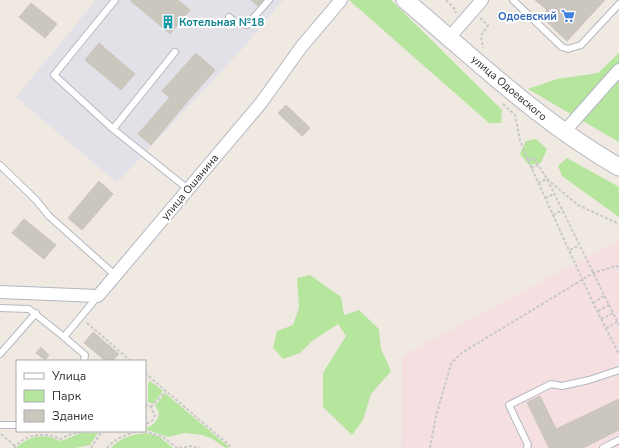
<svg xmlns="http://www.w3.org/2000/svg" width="619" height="448" viewBox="0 0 619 448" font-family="'Nunito Sans',sans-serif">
<rect width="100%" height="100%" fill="#efe9e1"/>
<!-- industrial -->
<path fill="#e3e1e8" d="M96,0H283L243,48L117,183L16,97Z"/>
<!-- medical -->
<path fill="#f5dfe0" d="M619,240V448H401L402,356Z"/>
<!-- green -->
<path fill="#b6e59e" d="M349,0H391L502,110L501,123H489Z
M619,53V142L528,89L557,79L598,73Z
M536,139L547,149L541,163L529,165L520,154L526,141Z
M567,158L619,187V217L562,176L558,166Z
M310,275L341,297L344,315L359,310L379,329L381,349L391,371L371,394L363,420L352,435L323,407V373L346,336L338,324L312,341L300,353L283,359L273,348L277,331L293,325L299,308L297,278Z
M150,381L163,391L153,404L148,402V384Z
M165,393L229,447L226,448L211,438L202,435L184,433L168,437L145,429C155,425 164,416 155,406Z
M81,433H98L90,445L75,448H16C30,435 44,433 61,441Z
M148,433L160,437L173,448H111C121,437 133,434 148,433Z"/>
<!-- building -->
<path fill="#cbc7bf" stroke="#cbc5ba" d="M132,0H178L190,10L170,34L131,1Z
M251,0H264L258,6Z
M535,0H605L567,41L547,22L546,9Z
M31,3L57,24L45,38L19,17Z
M99,43L135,74L121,90L85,60Z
M196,53L215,70L182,108L162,91Z
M170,97L182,108L151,145L138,134Z
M286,105L310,128L302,136L278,113Z
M99,181L113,194L82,230L68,218Z
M24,219L56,245L44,259L12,233Z
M93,332L119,354L112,361H106L84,343Z
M41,347L49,355L45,360L36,353Z
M540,396L556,429L619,399V430L583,448H549L527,402Z"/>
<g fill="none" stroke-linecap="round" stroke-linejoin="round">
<!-- lane casing -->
<g stroke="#b4b7c1" stroke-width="8">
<path id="lane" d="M115,0L54,75L113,129L188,189
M513,0L562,47L568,49L581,45L619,4
M229,17L235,22L247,25L269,0
M113,129L175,52
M0,165L36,200L49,216L116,276
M0,308L29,309L64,337
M0,354L36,313
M84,361L85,355L64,337L98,296
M0,425H17
M527,448L528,445L509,405L551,384L562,386L589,380L619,370
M603,448L619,440"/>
</g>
<!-- street casing -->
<g stroke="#b4b7c1" stroke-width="14">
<path id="street" d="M449,38L482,0
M564,132L619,70
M0,292L98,296L261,103L302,46L341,0"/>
</g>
<!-- secondary casing -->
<g stroke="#b4b7c1" stroke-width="19">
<path id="secondary" d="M405,0C474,58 540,122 619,167"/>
</g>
<!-- path -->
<path stroke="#c9c9c9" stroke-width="2" stroke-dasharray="3 2" stroke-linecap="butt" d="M446,0L454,8L456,13
M480,18L488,25L481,36L483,48
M503,104L515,115L520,140L528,160L534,158L547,179L619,325
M528,160L593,303L619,354
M531,168L538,165
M538,183L547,179L578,205L619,224
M545,198L554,194
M553,215L562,210
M570,250L579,245
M593,303L604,296
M598,311L609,305
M601,319L613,313
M87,323L131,361
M606,328L617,322
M145,373L229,445L230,448
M145,405L150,406L155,415L153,420L145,425
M151,407L166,391
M144,431L163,437L177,448
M1,434L15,446
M14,448C26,433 45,432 61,439L68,435L85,431
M91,448L102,431
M107,448C115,438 129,433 141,431
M179,448L191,446L200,448
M430,448L436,416L451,364L460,354L593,273L616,266L619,267"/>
<!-- lane -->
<use href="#lane" stroke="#fff" stroke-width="6"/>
<!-- street -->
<use href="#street" stroke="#fff" stroke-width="12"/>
<!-- secondary -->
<use href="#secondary" stroke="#fff" stroke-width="17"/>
</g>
<!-- icons -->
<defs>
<g id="supermarket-bare" transform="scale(1.08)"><path d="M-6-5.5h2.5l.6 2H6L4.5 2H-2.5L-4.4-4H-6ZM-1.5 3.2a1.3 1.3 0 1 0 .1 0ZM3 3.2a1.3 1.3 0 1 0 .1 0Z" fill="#3f7fe0" stroke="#fff" stroke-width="2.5" paint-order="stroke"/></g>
<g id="building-bare" transform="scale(1.08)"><path d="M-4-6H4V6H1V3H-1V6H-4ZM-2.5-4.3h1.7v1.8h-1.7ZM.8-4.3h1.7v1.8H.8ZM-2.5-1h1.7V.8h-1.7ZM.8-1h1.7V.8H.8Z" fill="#0f9aa8" stroke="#fff" stroke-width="2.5" paint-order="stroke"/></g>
</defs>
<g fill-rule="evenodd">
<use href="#supermarket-bare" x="568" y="16"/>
<use href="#building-bare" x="168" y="22"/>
</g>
<g text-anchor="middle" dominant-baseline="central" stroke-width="4" stroke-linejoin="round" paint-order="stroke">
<!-- shop labels -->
<g font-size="11" font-weight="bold" fill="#366cbe" stroke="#fff" text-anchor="end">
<text x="557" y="16">Одоевский</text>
</g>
<!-- culture labels -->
<g font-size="11" font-weight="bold" fill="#0d838f" stroke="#fff" text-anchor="start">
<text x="179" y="22">Котельная №18</text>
</g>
<!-- street labels -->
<g font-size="11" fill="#2e2e2e" stroke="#fff">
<text transform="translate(509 88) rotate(40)">улица Одоевского</text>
<text transform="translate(190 187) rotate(-50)">улица Ошанина</text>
</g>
</g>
<!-- legend -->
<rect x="16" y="360" width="130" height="72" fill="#ffffff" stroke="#ababab"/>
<rect x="24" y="373" width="20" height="6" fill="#ffffff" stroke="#ababab"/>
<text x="52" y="380" font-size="12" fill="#2e2e2e">Улица</text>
<rect x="24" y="390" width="20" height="12" fill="#b6e59e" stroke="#ababab"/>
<text x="52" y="400" font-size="12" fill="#2e2e2e">Парк</text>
<rect x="24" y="410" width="20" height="12" fill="#cbc7bf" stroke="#ababab"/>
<text x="52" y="420" font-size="12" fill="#2e2e2e">Здание</text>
</svg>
